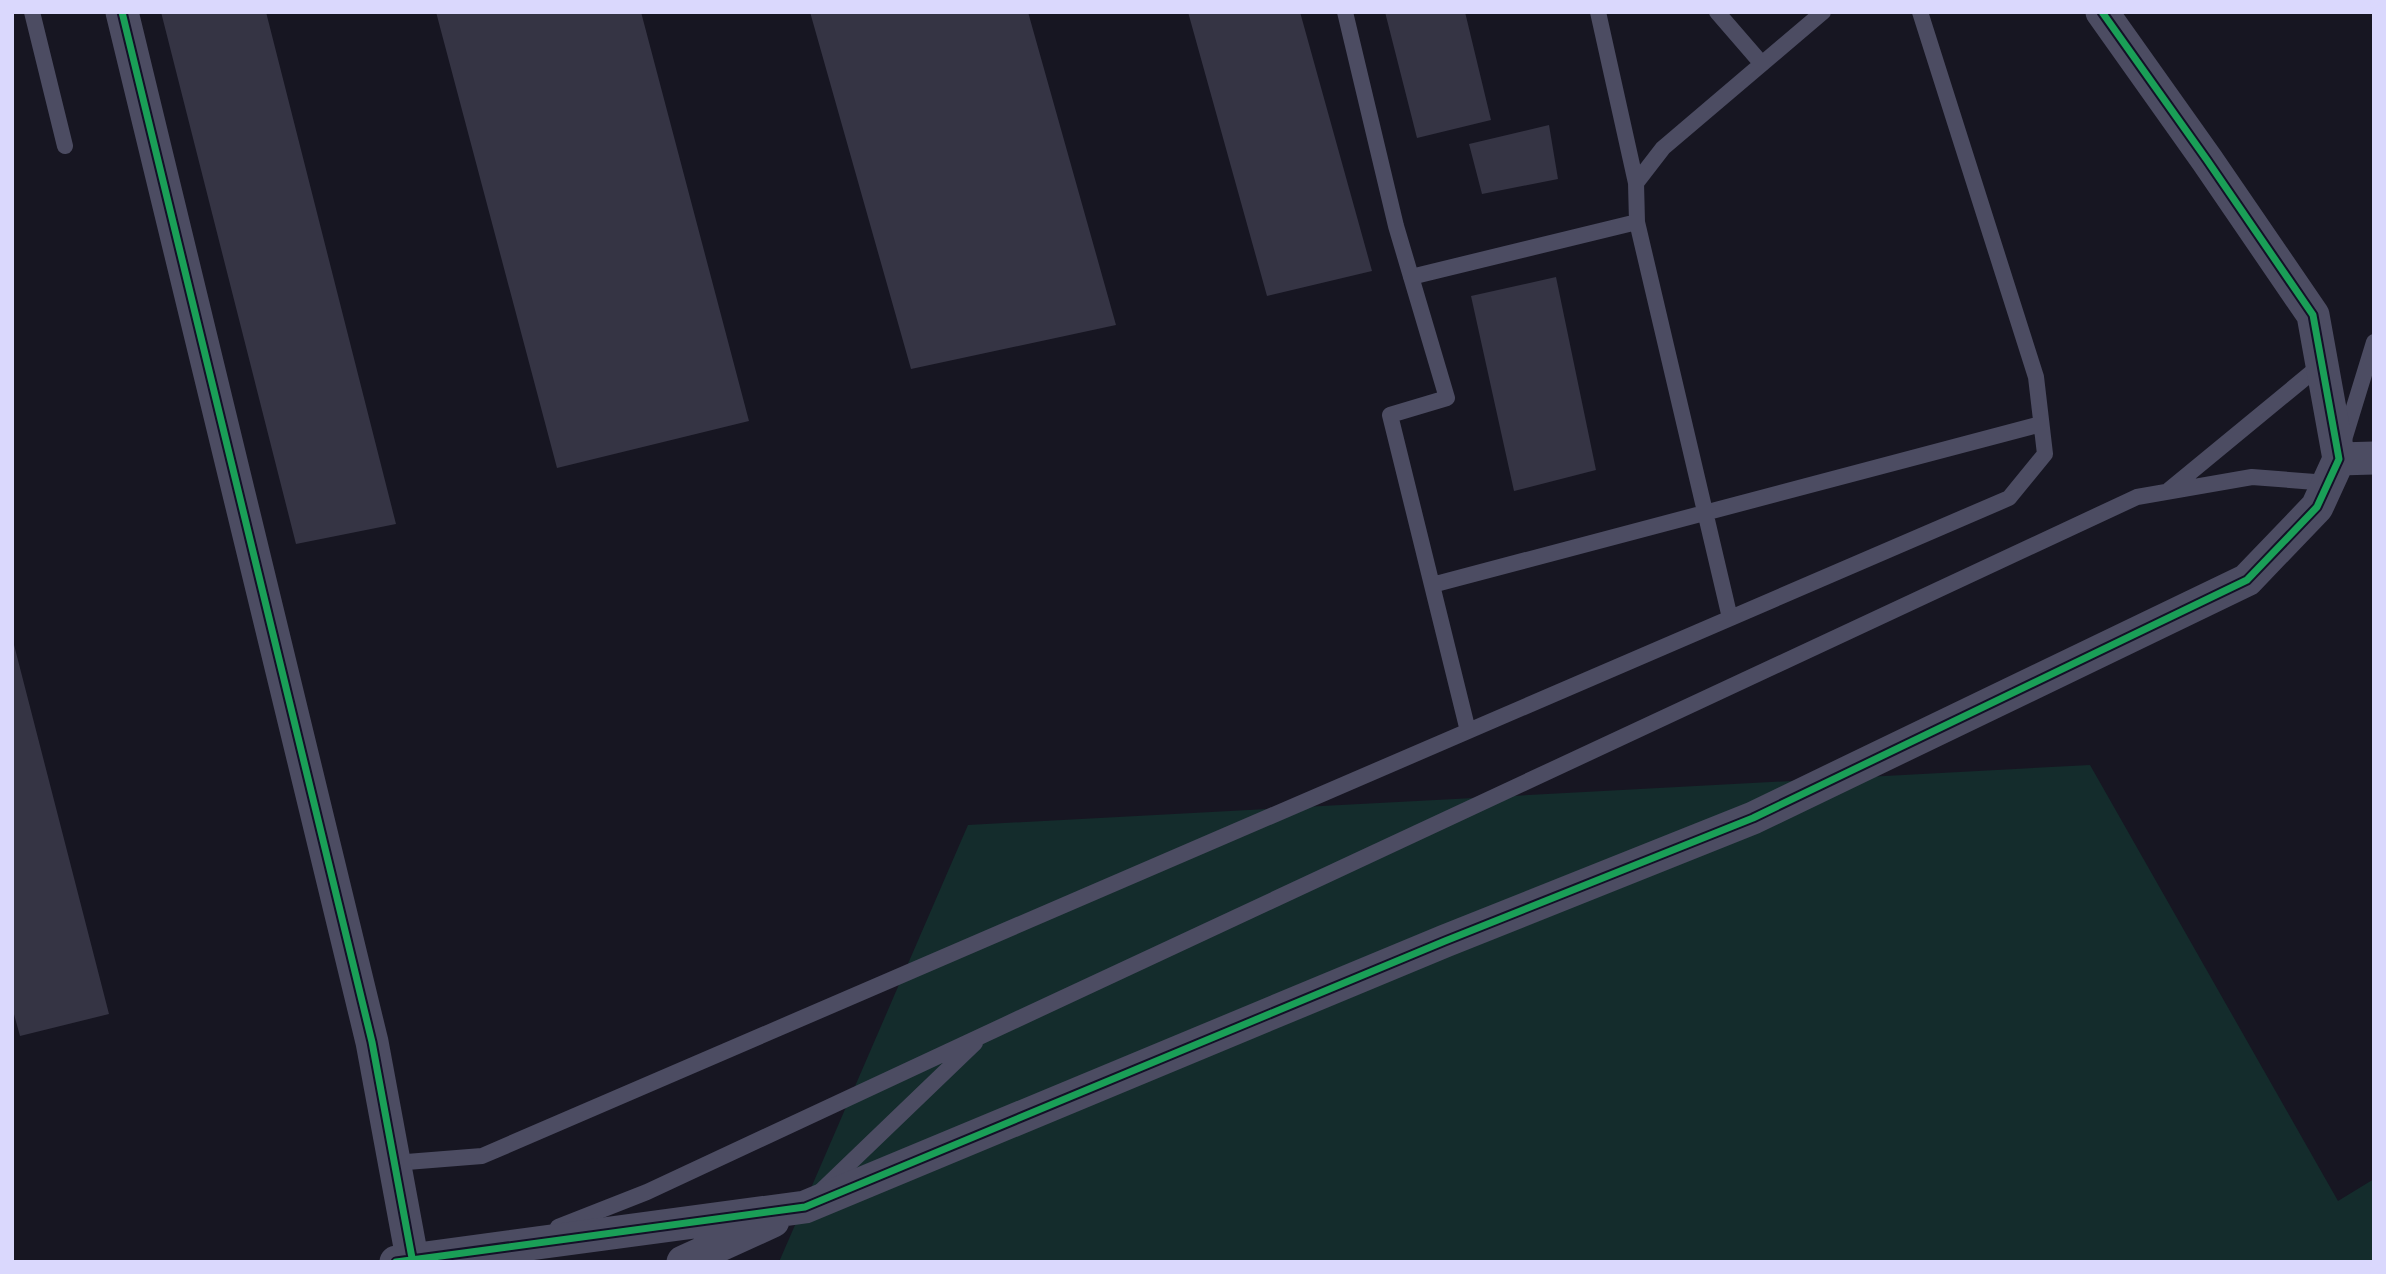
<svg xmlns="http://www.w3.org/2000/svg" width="2386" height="1274" viewBox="0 0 2386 1274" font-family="Mulish,sans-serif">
<rect width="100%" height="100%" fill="#171622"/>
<!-- green -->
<path fill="#142c2c" d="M2090,765L2338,1201L2374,1179V1262H779L968,825Z"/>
<!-- building -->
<path fill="#353444" d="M161,12H266L396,524L296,544Z
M436,12H641L749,421L557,468Z
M810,12H1028L1116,325L911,369Z
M1188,12H1300L1372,271L1267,296Z
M1385,12H1465L1491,120L1417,138Z
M1549,125L1558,179L1482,194L1469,144Z
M1556,277L1596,470L1514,491L1471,296Z
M12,637L109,1014L20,1036L12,1007Z"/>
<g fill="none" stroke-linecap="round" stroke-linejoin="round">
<!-- lane -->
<path stroke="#4c4c62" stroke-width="16" d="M32,12L65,146
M1345,12L1396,226L1447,398L1390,415L1468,731
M1598,12L1636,183L1637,222L1730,618
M1717,12L1762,64
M1636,183L1663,148L1823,12
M1411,277L1637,222
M2343,443L2374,342
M2169,490L2322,364
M1432,585L2041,424
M394,1163L482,1156L2009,498L2045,454L2036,377L1920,12
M822,1190L975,1043
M558,1227L647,1192L2137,497L2252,477L2328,483"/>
<!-- street -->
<path stroke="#4c4c62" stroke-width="33" d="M122,12L372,1042L412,1258
M2339,459L2374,458
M396,1262L805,1207L1445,941L1753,818L2247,580L2317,507L2339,459L2313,315L2207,160L2102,12
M683,1262L773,1221"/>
<!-- cycleway casing -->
<g stroke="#131127" stroke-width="11">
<path id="cycleway" d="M122,12L372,1042L412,1258
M396,1262L805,1207L1445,941L1753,818L2247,580L2317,507L2339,459L2313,315L2207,160L2102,12"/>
</g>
<!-- cycleway -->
<use href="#cycleway" stroke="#1a9f57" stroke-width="7"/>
</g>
<!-- border -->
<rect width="2386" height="1274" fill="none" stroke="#dad8fd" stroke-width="28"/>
</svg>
